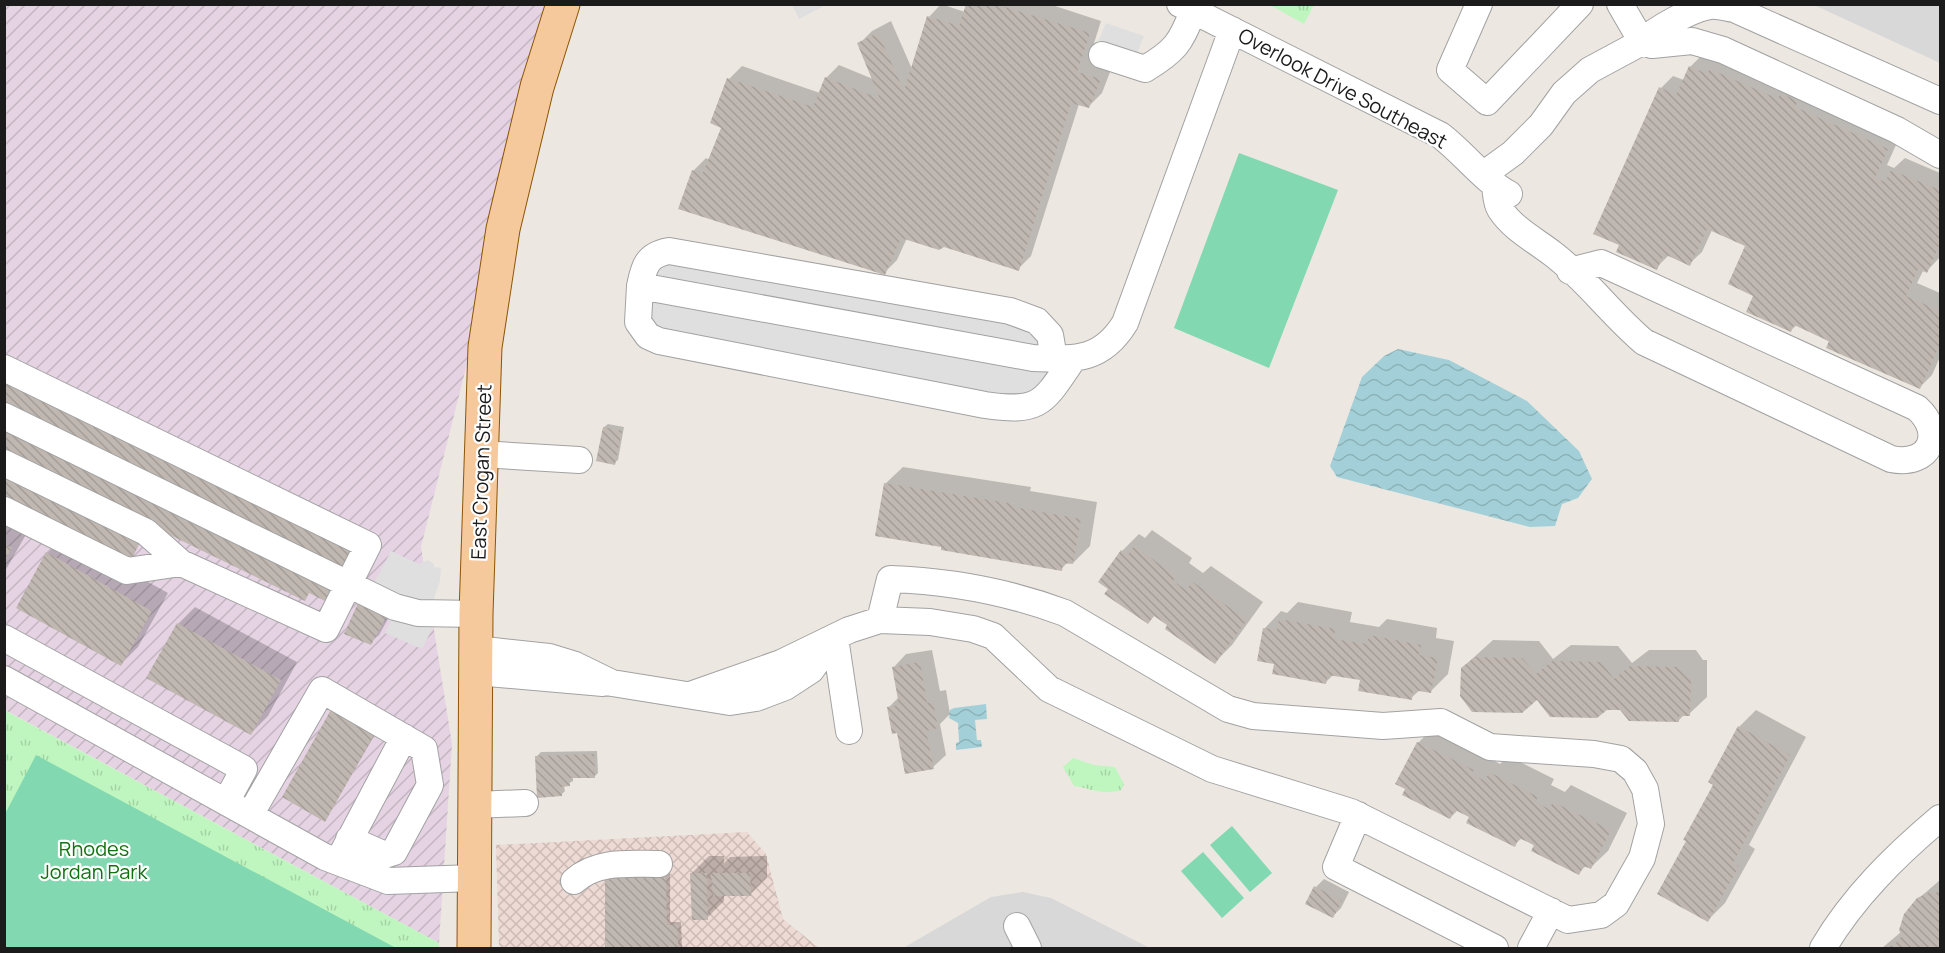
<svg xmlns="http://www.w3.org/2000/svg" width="1945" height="953" viewBox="0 0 1945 953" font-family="Manrope,sans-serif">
<defs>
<pattern id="industrial-furrows" width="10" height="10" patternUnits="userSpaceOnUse" patternTransform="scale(1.5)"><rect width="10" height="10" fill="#e5d3e3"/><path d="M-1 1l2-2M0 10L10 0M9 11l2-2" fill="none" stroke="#c4b5c2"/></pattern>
<pattern id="military-cross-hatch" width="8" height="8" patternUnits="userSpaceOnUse" patternTransform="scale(1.5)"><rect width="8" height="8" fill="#eedad4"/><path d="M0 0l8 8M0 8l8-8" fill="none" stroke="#ccbab5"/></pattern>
<pattern id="park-tufts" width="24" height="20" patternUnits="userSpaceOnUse" patternTransform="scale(1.5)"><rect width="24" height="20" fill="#bff6bf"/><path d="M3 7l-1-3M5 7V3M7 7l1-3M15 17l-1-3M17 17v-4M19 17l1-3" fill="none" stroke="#a4d2a4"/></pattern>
<pattern id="water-waves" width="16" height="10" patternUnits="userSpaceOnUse" patternTransform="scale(1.5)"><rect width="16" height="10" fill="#a3d0d8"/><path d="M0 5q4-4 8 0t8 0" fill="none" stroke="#8cb2b9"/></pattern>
<pattern id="building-back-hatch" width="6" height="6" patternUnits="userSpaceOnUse" patternTransform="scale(1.5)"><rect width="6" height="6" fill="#c0b7b1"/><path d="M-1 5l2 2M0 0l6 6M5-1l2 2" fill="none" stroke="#a49d98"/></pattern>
</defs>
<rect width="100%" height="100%" fill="#ece8e1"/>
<!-- residential -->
<path fill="#d9d8d8" d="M1814,5H1940V63Z
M1023,892L1051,898L1150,948H903L991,897Z"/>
<!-- industrial -->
<path fill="url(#industrial-furrows)" d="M4,5H557L421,547L452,744L439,943L5,710Z"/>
<!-- military -->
<path fill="url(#military-cross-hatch)" d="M747,832L766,854L783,919L819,948H499L496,845Z"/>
<!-- park -->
<path fill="url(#park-tufts)" d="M1270,5H1314L1304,24Z
M4,710L439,943V948H5Z
M1073,758L1094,765L1115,767L1124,784L1121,790C1104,796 1089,788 1074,786L1063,767Z"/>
<!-- pitch -->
<path fill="#82d8b1" d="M1239,153L1338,190L1269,368L1174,328Z
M36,755L396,948H5V814Z
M1232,826L1272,873L1250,892L1210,845Z
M1203,852L1244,898L1222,918L1181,871Z"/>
<!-- parking -->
<path fill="#dfdfdf" d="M792,5H826L799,19Z
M1106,23L1144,36L1134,61L1095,49Z
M644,256L1044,324L1055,402L652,350Z
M391,551L419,564L428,560L434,564V567L441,568L440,581L434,598L438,606L434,625L422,649L385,633L391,621L388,620L390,615L363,604Z"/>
<!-- water -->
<path fill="url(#water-waves)" d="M1398,349L1449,360L1527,401L1579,451L1592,479L1578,498L1562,504L1555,526L1530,527L1337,477L1330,466L1362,377L1384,356Z
M986,704L987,719L975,720L977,740H981L982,747L956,750V743L959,742L958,723L949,718L950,710L954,708Z"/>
<!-- shadow -->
<path fill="#0003" d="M941,4L965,12L968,4H1049L1101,21L1089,59L1112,67L1102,93L1089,106L1079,104L1031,256L1018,269L944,245L907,238L897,260L884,273L693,171L706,158L709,160L722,127L729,79L742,66L820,93L826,78L839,65L873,79L859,44L872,31L891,21L912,69L929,17Z
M1703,54L1900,136L1887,165L1894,168L1905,158L1940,173V257L1927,271L1924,269L1917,283L1940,293V357L1932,375L1919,388L1797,325L1791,330L1755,295L1747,245L1712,230L1702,252L1689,264L1669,255L1656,268L1661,88L1673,76L1684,80L1690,67Z
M608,424L624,427L618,460L614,463L604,427Z
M903,467L1031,487L1030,491L1097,502L1090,546L1073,563L1068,562L1061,569L943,546L885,484Z
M4,518L28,531L4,573Z
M1152,530L1192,558L1189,563L1203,573L1211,566L1263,602L1232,645L1215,662L1155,615L1148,622L1100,582L1122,551L1139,534L1145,538Z
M65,536L168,593L138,647L121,664L48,553Z
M360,602L394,608L379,635L370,643Z
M1298,602L1352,612L1350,622L1379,627L1387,619L1437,628L1436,638L1454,641L1448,674L1431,691L1420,690L1411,698L1362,679L1334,674L1326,682L1276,663L1264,629L1281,611L1287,613Z
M195,607L297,662L268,716L251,733L178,624Z
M1493,640L1539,641L1553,659L1571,645L1618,646L1632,663L1649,650H1696L1703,660H1707V697L1689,714H1685L1678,721L1621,708L1537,698L1462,668Z
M932,650L940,691L946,690L950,714L940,724L946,755L933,767L899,731L888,708L899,697L894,667L906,654Z
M338,703L380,726L325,820Z
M1756,710L1806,737L1749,845L1755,849L1725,903L1708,920L1688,841L1739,727Z
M1435,726L1500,764L1508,756L1554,779L1551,785L1565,792L1571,785L1627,813L1608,851L1590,868L1586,866L1578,873L1522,838L1514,845L1458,810L1450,818L1418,743Z
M597,751L598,773L594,777H573V781L564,786L565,791L561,795L537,756L541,752Z
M709,856H724V863L730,857L767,856V877L750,894H724V901L707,918L692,873Z
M670,874V922H681L682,948H607L606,879L610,875Z
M1324,879L1349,892L1341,908L1333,916L1316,887Z
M1940,880V948H1882L1901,932L1918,899Z"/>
<!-- building -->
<path fill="url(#building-back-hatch)" d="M966,4H995L1090,33L1077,72L1101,79L1089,108L1071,103L1019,271L944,247L939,250L901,238L885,275L678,209L692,170L702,175L721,128L710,123L727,78L813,107L825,77L880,99L857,43L878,33L904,91L927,16L959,26Z
M1689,66L1707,74L1710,69L1778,99L1780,93L1798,101L1795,107L1888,149L1875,178L1885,182L1891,170L1940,190V244L1927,273L1918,269L1906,296L1940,311V344L1920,389L1826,348L1829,341L1794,325L1791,332L1746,312L1753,296L1728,284L1745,246L1707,229L1690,266L1664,254L1657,270L1616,252L1619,245L1593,234L1659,87L1676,95Z
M4,380L355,551L345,572L4,406Z
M4,426L338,589L331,604L309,593L305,601L4,454Z
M603,427L622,431L615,465L596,461Z
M4,473L141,540L130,563L4,501Z
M884,483L1014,504V507L1081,519L1073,564L1063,563L1062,571L941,550V547L875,536Z
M4,544L12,548L4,562Z
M1134,546L1176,576L1173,581L1186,590L1193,582L1247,620L1215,664L1165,629L1167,625L1154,616L1148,624L1104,594L1108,589L1098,582L1121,550L1128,555Z
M46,552L152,611L121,666L16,608Z
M359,601L387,616L371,645L344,634Z
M1279,619L1335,629L1334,639L1367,644L1369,635L1421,645L1419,655L1438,658L1431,693L1413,690L1412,700L1358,691L1360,680L1328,675L1326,684L1272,674L1274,664L1257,661L1263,628L1277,630Z
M177,623L281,680L251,735L146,678Z
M1475,657L1522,658L1536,674L1552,661L1601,662L1614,679L1630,666L1678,667L1686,677H1691L1690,716H1679V722L1629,721L1620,710H1607L1597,718L1550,717L1537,700L1522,713L1472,712L1460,696L1461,668Z
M920,662L927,703L933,702L938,728L926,731L934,769L905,774L897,733L892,734L887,707L899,705L892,667Z
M333,706L377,730L325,822L282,797Z
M1738,726L1790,755L1733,863L1739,866L1708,922L1657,894L1686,841L1683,840L1713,785L1708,782Z
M1417,742L1474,770L1471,774L1485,781L1489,772L1538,797L1535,802L1549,809L1553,802L1611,830L1591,869L1584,866L1579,875L1531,851L1534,845L1519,838L1515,847L1466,823L1469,817L1455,810L1450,819L1402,795L1405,789L1395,784Z
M594,754L595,778H569L570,786L561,787L562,796L537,798L535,756Z
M690,873H707L708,920H692Z
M711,873H750L751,896H713Z
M666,877L667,925H678V948H605V878Z
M1314,886L1342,901L1333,918L1305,904Z
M1940,888V948H1881L1894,945L1902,936L1899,930L1904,914L1917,898L1930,892L1935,894Z"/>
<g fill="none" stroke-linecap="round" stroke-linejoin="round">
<!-- minor casing -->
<g stroke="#a2a2a2" stroke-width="28">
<path id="minor" d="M1180,4L1440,135C1464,153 1483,180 1509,194
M1479,4L1450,70L1487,102L1580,4
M1102,55L1145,69C1175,51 1181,43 1193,11
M1940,101L1734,9C1727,8 1718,5 1710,6C1693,8 1654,30 1642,42L1652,45L1692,41L1723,50L1897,130L1940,155
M1484,174L1513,153L1541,125L1564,93L1590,70L1642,42L1620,4
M1495,186C1496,193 1496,203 1500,209C1513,229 1535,240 1553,254C1585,278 1612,315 1644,342L1891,459C1930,467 1945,433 1917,408L1601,263L1570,271
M640,286C644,266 647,255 669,251L1010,311L1037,321L1050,335L1054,358
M1073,359C1043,403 1041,413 985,405L659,341L648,336L638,322L640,286L1033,358C1074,359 1101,362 1125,323L1232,30
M4,368L368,545L326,629L181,563L127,571L4,510
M4,416L395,607L418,613L476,614
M481,454L579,460
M4,463L146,532L181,563
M4,638L244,769L226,802
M835,638L849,731
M476,649L549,657L575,665L612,683L730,702L756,698L785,687L811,670L833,640
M476,672L603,683
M4,679L325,857L388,881L474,878
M693,694L781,663L849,630L880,620L930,622L973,629L993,636L1049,689L1212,769L1351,812L1568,920L1601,915L1616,904L1642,858L1651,824L1645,789L1635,771L1621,759L1594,754L1490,747L1441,722L1383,726L1253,716L1228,709L1065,613C1009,592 949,581 890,579L880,620
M475,805L525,803
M250,815L322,690L424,749L430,785L394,852L385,855L349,839
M1358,815L1336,867L1495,948
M342,854L404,737
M574,881C597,860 629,864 659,864
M1017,926L1028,948
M1531,948L1551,911
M1823,948C1853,897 1895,856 1940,818"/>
</g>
<!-- major casing -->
<g stroke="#8b5607" stroke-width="35">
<path id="major" d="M474,948L476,614L485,347L503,229L537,87L563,4"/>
</g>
<!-- minor -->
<use href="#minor" stroke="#fff" stroke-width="26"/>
<!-- major -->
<use href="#major" stroke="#f6c99c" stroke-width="33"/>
</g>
<g text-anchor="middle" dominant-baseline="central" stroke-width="4.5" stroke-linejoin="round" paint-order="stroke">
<!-- street labels -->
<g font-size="20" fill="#1b1b1b" stroke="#fff">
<text transform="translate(1343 88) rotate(28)">Overlook Drive Southeast</text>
<text transform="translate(481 472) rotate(-88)">East Crogan Street</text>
</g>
<!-- park labels -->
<g font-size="20" fill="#107211" stroke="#fff">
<text x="94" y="848">Rhodes<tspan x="94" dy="23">Jordan Park</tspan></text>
</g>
</g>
<!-- border -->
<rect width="1945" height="953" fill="none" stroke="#1b1b1b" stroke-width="12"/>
</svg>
